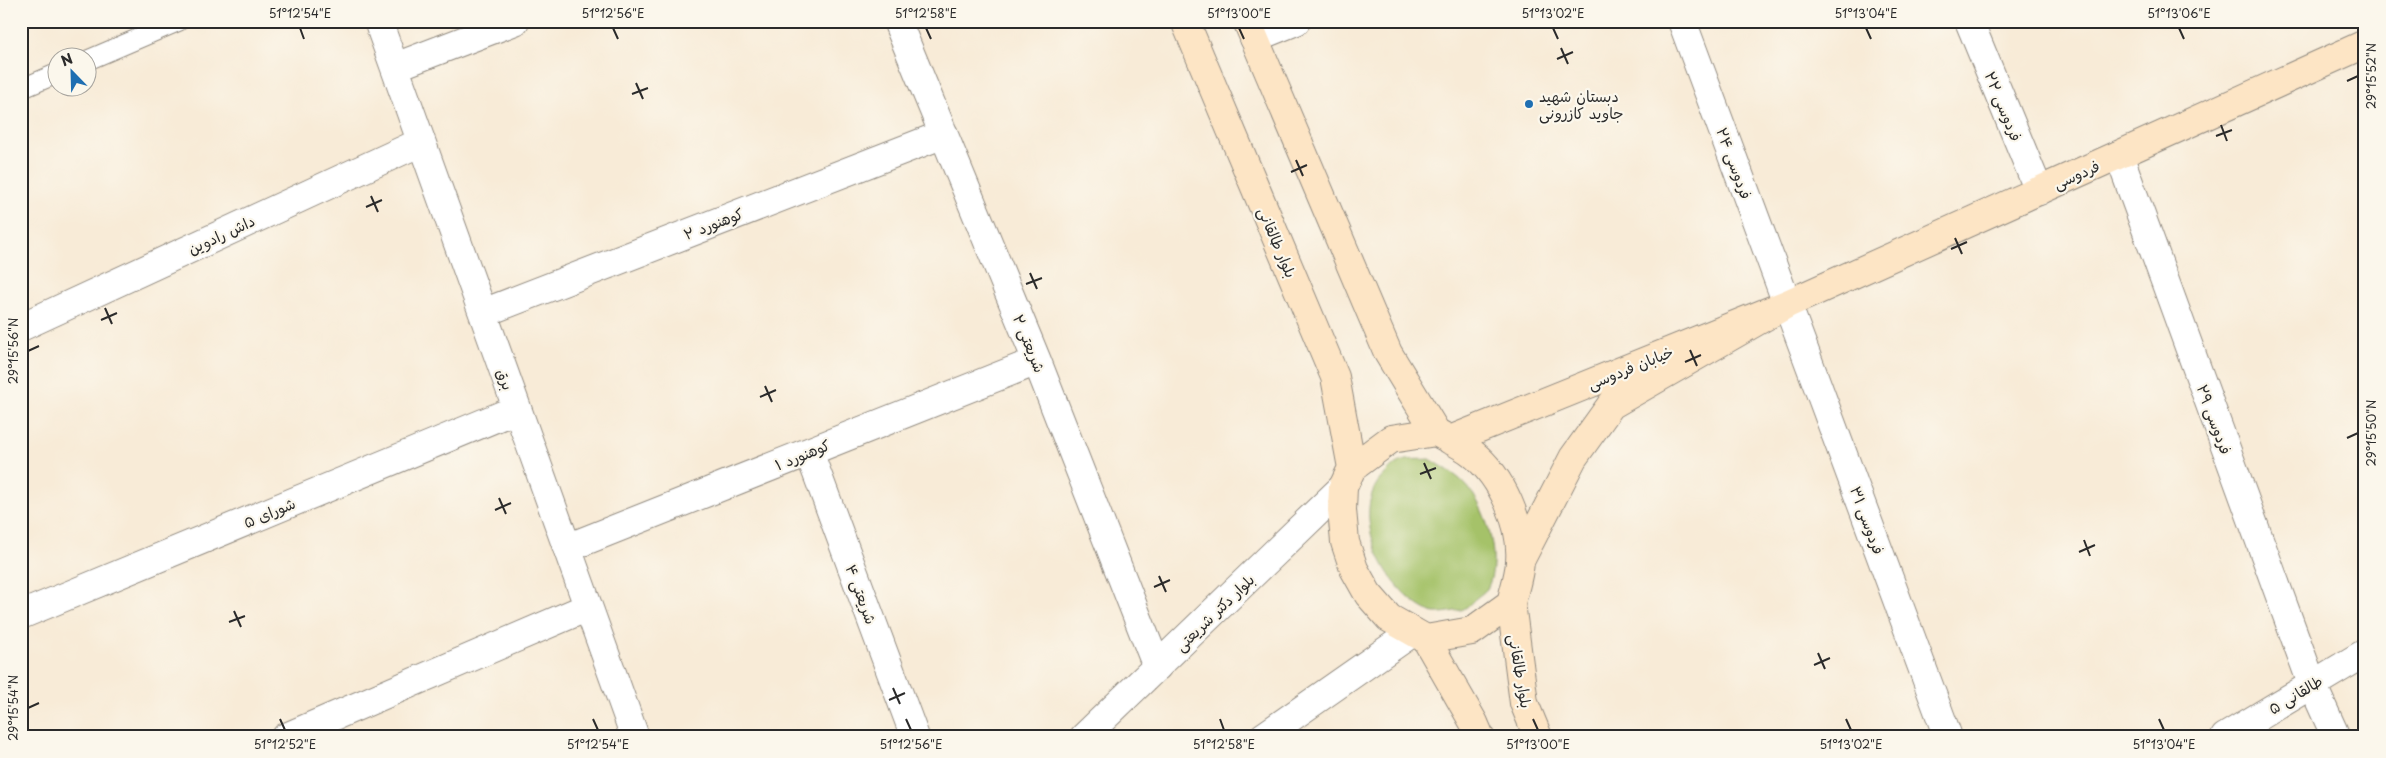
<svg xmlns="http://www.w3.org/2000/svg" width="2386" height="758" viewBox="0 0 2386 758" font-family="'Playpen Sans','Playpen Sans Arabic',sans-serif">
<rect width="100%" height="100%" fill="#fbf7ec"/>
<filter id="ink" filterUnits="userSpaceOnUse"><feTurbulence type="fractalNoise" baseFrequency=".02" numOctaves="2"/><feDisplacementMap in="SourceGraphic" scale="10" xChannelSelector="R" yChannelSelector="G"/><feConvolveMatrix kernelMatrix="1 2 1 2 8 2 1 2 1" color-interpolation-filters="sRGB"/></filter>
<filter id="wash" filterUnits="userSpaceOnUse"><feTurbulence type="fractalNoise" baseFrequency=".0096" numOctaves="4" result="noise"/><feDisplacementMap in="SourceGraphic" scale="20" xChannelSelector="R" yChannelSelector="G"/><feGaussianBlur stdDeviation="1.12" result="paint"/><feColorMatrix in="noise" values="0 0 0 0 0 0 0 0 0 0 0 0 0 0 0 0 0 1.4 0 .05"/><feComposite in="paint" operator="in"/></filter>
<g filter="url(#wash)">
<rect width="100%" height="100%" fill="#f8ebd7"/>
<!-- green -->
<path fill="#a5c269" stroke="#68764a" d="M1430,459C1446,469 1463,478 1473,494C1489,518 1501,562 1487,589C1484,592 1479,596 1475,599C1471,603 1466,609 1461,610C1453,611 1438,615 1431,612C1386,594 1345,510 1385,474C1389,470 1395,463 1400,462C1408,458 1421,460 1430,459Z"/>
</g>
<g filter="url(#ink)">
<g fill="none" stroke-linecap="round" stroke-linejoin="round">
<!-- service casing -->
<g stroke="#928b81" stroke-width="21">
<path id="service" d="M88,60L179,21
M21,89L58,73"/>
</g>
<!-- minor casing -->
<g stroke="#928b81" stroke-width="30">
<path id="minor" d="M378,21L635,737
M897,21L1037,361L1157,667
M1682,21L1948,737
M1969,21L2039,191
M1254,38L1296,21
M395,67L515,21
M2119,155L2312,684L2336,737
M483,313L944,134
M21,327L421,142
M809,452L915,737
M567,548L1037,361
M21,615L517,409
M286,737L588,607
M2225,737L2365,653"/>
</g>
<!-- tertiary casing -->
<g stroke="#928b81" stroke-width="30">
<path id="tertiary" d="M1084,737L1343,487
M1263,737L1413,632"/>
</g>
<!-- secondary casing -->
<g stroke="#928b81" stroke-width="30">
<path id="secondary" d="M1185,21L1335,377L1352,468
M1247,21L1388,353L1436,432
M1787,304L2365,44
M1436,432C1448,439 1462,445 1472,453C1502,477 1523,524 1520,562C1519,576 1514,590 1511,603L1472,631L1426,639L1389,618L1368,594L1354,569L1345,542L1342,510L1343,487L1352,468L1391,439Z
M1450,440L1787,304L1611,405L1573,458L1520,561
M1511,603L1524,703L1538,737
M1426,639L1474,723L1480,737"/>
</g>
<!-- service -->
<use href="#service" stroke="#fff" stroke-width="19"/>
<!-- minor -->
<use href="#minor" stroke="#fff" stroke-width="28"/>
<!-- tertiary -->
<use href="#tertiary" stroke="#fff" stroke-width="28"/>
<!-- secondary -->
<use href="#secondary" stroke="#fde5c5" stroke-width="28"/>
</g>
</g>
<!-- ticks -->
<path fill="none" stroke="#2b2b2b" stroke-width="2" d="M300,28L304,39M613,28L618,39M926,28L931,39M1239,28L1244,39M1553,28L1558,39M1866,28L1871,39M2179,28L2184,39M1561,48L1568,64M1557,59L1573,52M2347,81L2358,76M636,83L643,99M632,94L648,88M2221,125L2227,141M2216,136L2232,130M1296,160L1303,176M1291,172L1307,165M371,196L378,212M366,207L382,200M1955,238L1962,254M1951,249L1967,242M1030,273L1037,289M1026,284L1042,278M105,308L112,324M101,320L117,313M1690,350L1697,366M28,351L39,346M1685,362L1701,355M765,386L772,402M760,397L776,390M2347,438L2358,433M1424,463L1431,479M1420,474L1436,468M499,498L506,514M495,510L511,503M2084,540L2090,556M2079,552L2095,545M1159,576L1166,592M1154,587L1170,580M234,611L241,627M229,622L245,616M1818,653L1825,669M1814,665L1830,658M893,688L900,704M889,700L905,693M28,708L39,703M280,719L285,730M593,719L598,730M906,719L911,730M1220,719L1224,730M1533,719L1538,730M1846,719L1851,730M2159,719L2164,730"/>
<!-- markers -->
<circle fill="#1f6fb2" stroke="#fbf7ec" stroke-width="2" cx="1529" cy="104" r="5"/>
<g text-anchor="middle" dominant-baseline="central" stroke-width="4.5" stroke-linejoin="round" paint-order="stroke">
<!-- poi labels -->
<g font-size="15" fill="#2b2b2b" stroke="#fbf7ec" text-anchor="start">
<text x="1539" y="95">دبستان شهید<tspan x="1539" dy="17">جاوید کازرونی</tspan></text>
</g>
<!-- street labels -->
<g font-size="15" fill="#2b2b2b" stroke="#fbf7ec">
<text transform="translate(2004 106) rotate(68)">فردوسی ۲۲</text>
<text transform="translate(1735 163) rotate(70)">فردوسی ۲۴</text>
<text transform="translate(2076 174) rotate(-24)">فردوسی</text>
<text transform="translate(713 223) rotate(-21)">کوهنورد ۲</text>
<text transform="translate(221 234) rotate(-25)">داش رادوین</text>
<text transform="translate(1278 242) rotate(67)">بلوار طالقانی</text>
<text transform="translate(1030 343) rotate(68)">شریعتی ۲</text>
<text transform="translate(1630 367) rotate(-22)">خیابان فردوسی</text>
<text transform="translate(506 379) rotate(70)">برق</text>
<text transform="translate(2215 419) rotate(70)">فردوسی ۲۹</text>
<text transform="translate(802 454) rotate(-22)">کوهنورد ۱</text>
<text transform="translate(269 512) rotate(-23)">شورای ۵</text>
<text transform="translate(1868 520) rotate(70)">فردوسی ۳۱</text>
<text transform="translate(862 594) rotate(70)">شریعتی ۴</text>
<text transform="translate(1214 612) rotate(-44)">بلوار دکتر شریعتی</text>
<text transform="translate(1521 671) rotate(80)">بلوار طالقانی</text>
<text transform="translate(2295 694) rotate(-31)">طالقانی ۵</text>
</g>
</g>
<!-- margin -->
<rect width="2386" height="758" fill="none" stroke="#fbf7ec" stroke-width="55"/>
<!-- north arrow -->
<g transform="translate(72 72) rotate(337)"><circle r="24" fill="#fbf7ec" stroke="#a8a59f"/>
<path d="M0-4L9 19L0 12L-9 19Z" fill="#1f6fb2"/>
<text y="-8" font-size="14" font-weight="bold" text-anchor="middle" fill="#2b2b2b">N</text>
</g>
<rect x="28" y="28" width="2330" height="702" fill="none" stroke="#2b2b2b" stroke-width="2"/>
<g font-size="12" text-anchor="middle" fill="#2b2b2b">
<text x="300" y="18">51°12'54"E</text>
<text x="613" y="18">51°12'56"E</text>
<text x="926" y="18">51°12'58"E</text>
<text x="1239" y="18">51°13'00"E</text>
<text x="1553" y="18">51°13'02"E</text>
<text x="1866" y="18">51°13'04"E</text>
<text x="2179" y="18">51°13'06"E</text>
<text transform="translate(2372 76) rotate(-90)" y="4">29°15'52"N</text>
<text transform="translate(14 351) rotate(-90)" y="4">29°15'56"N</text>
<text transform="translate(2372 433) rotate(-90)" y="4">29°15'50"N</text>
<text transform="translate(14 708) rotate(-90)" y="4">29°15'54"N</text>
<text x="285" y="749">51°12'52"E</text>
<text x="598" y="749">51°12'54"E</text>
<text x="911" y="749">51°12'56"E</text>
<text x="1224" y="749">51°12'58"E</text>
<text x="1538" y="749">51°13'00"E</text>
<text x="1851" y="749">51°13'02"E</text>
<text x="2164" y="749">51°13'04"E</text>
</g>
</svg>
